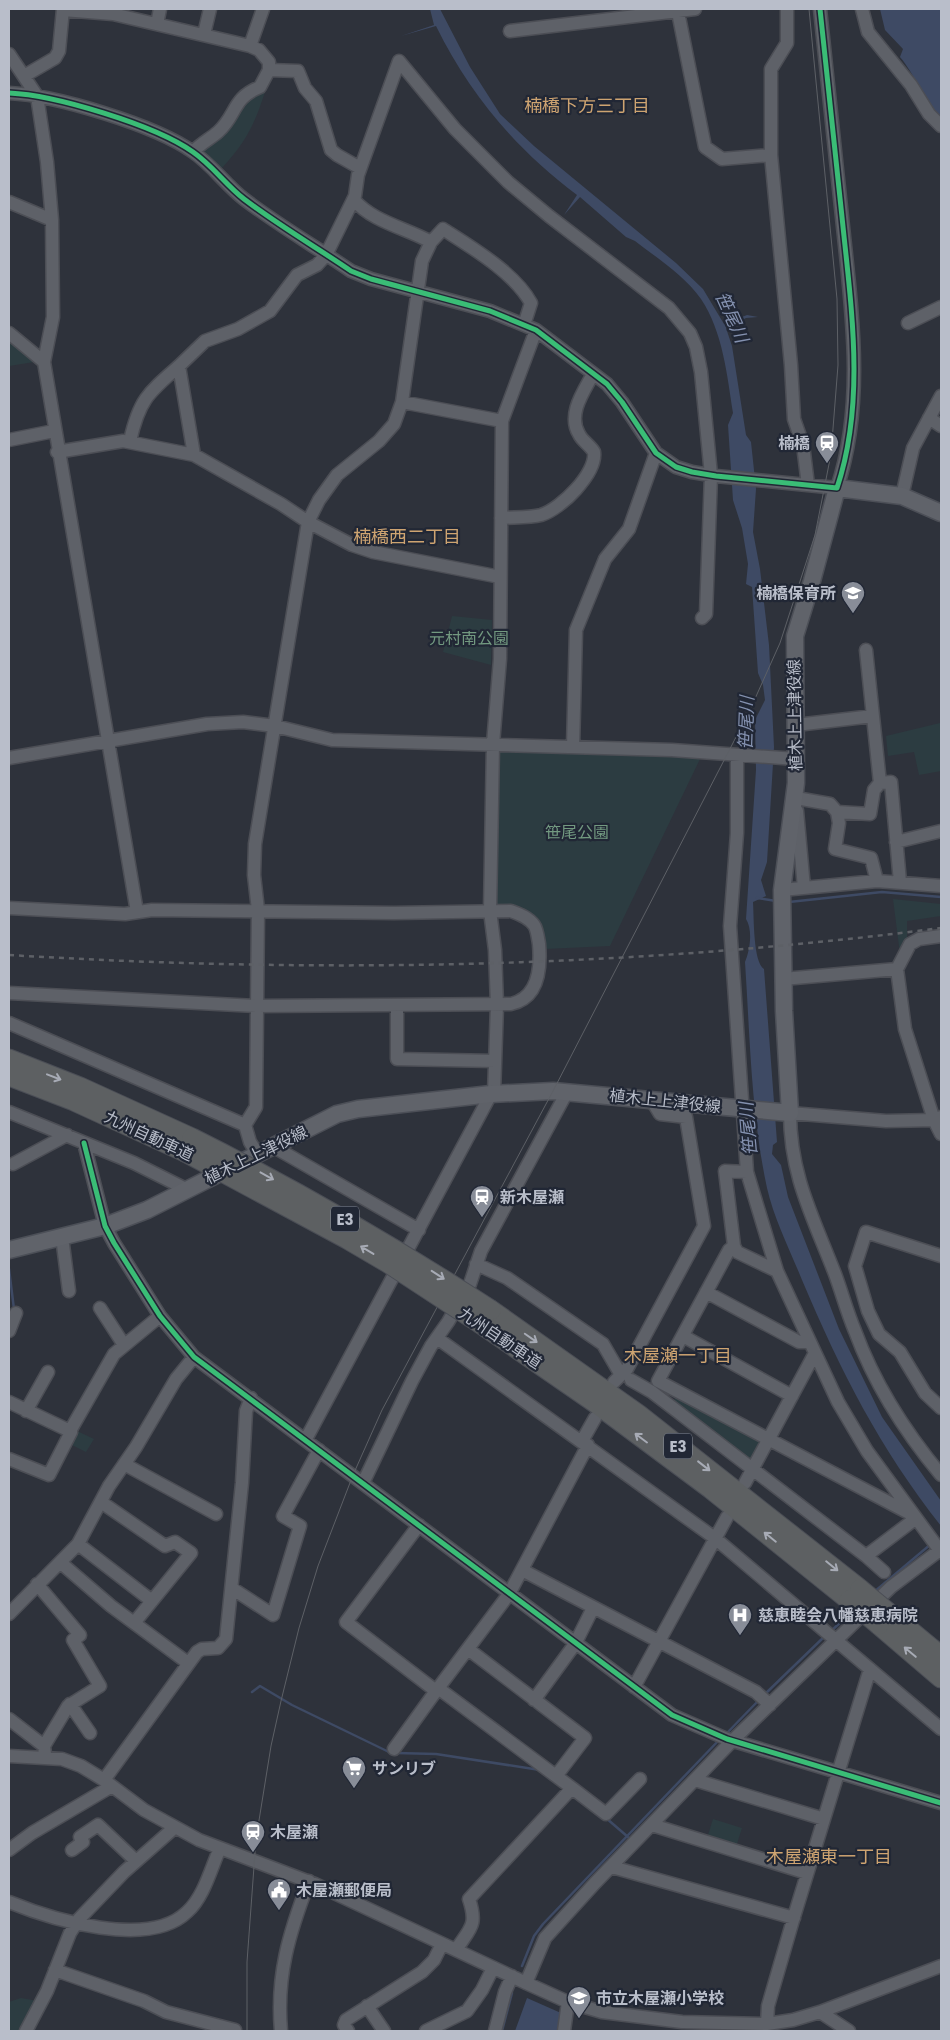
<svg xmlns="http://www.w3.org/2000/svg" width="950" height="2040" viewBox="0 0 950 2040" font-family="Poppins,'Noto Sans JP',sans-serif">
<rect width="100%" height="100%" fill="#2e323b"/>
<!-- green -->
<path fill="#2c3c41" d="M265,92C254,126 246,142 221,169L200,152L246,98Z
M9,341L34,362L9,366Z
M452,616L492,620L491,665L443,652Z
M940,723L941,771L919,775L914,752L888,756L886,736Z
M499,751L671,755L700,759L610,946L545,949C539,915 534,906 497,907Z
M893,899L941,904V916L907,921V942L900,954Z
M677,1395L762,1441L750,1463L673,1402Z
M75,1430L94,1439L86,1452L68,1443Z
M713,1819L742,1828L736,1847L707,1838Z
M21,1998L38,2001L22,2031H9V2002Z"/>
<!-- water -->
<path fill="#3e4a64" d="M430,9H440L470,67L500,114L534,146L676,263L703,289L724,324L747,315L758,317L746,318L726,328L732,346L746,435L751,442L756,489L753,532L760,569L769,645L774,747L767,862L761,880L766,896L753,902C754,917 753,962 764,969L777,1142L773,1145L772,1154L781,1165L788,1197L839,1329L882,1417L941,1501V1526C879,1447 841,1372 802,1280C790,1250 774,1219 767,1188C751,1114 750,1037 745,962C750,950 753,930 746,919L756,770L755,720L765,700L763,685L758,673L752,587L746,584L748,564L742,528L733,500L728,425L733,413C727,375 723,332 701,299C685,276 657,258 635,241L626,237L580,197L564,215L577,195C516,149 470,95 436,26L401,36L434,25Z
M880,9H941V116C924,103 915,74 900,57L903,49L885,30Z
M527,1998L561,2013L559,2031H515Z"/>
<g fill="none" stroke-linecap="round" stroke-linejoin="round">
<!-- stream -->
<path stroke="#3e4a64" stroke-width="2.5" d="M757,898L776,901
M789,902L882,892L941,897
M9,1269L14,1309
M874,1592L931,1544
M831,1631L851,1613
M252,1692L260,1686L292,1705L391,1753
M764,1695L825,1636
M726,1734L759,1700
M396,1753L436,1754L540,1770
M606,1818L628,1837
M522,1966L534,1936L543,1924L720,1739
M502,2031L512,1993"/>
<!-- minor casing -->
<g stroke="#4c4e55" stroke-width="15">
<path id="minor" d="M787,9V43L771,69V155L791,365L794,419L803,445L808,485
M862,9L868,32L911,85L929,114L941,126
M63,10L113,14L250,46L259,50L269,62V70L260,87C232,98 237,115 218,132C210,139 201,143 193,152
M678,12L705,147L722,159L771,155
M157,24L160,9
M510,31L695,9
M204,34L210,9
M250,46L263,9
M9,54L37,96L47,162L52,220L53,317L44,362L137,912
M269,70L298,71L305,88L316,101L331,150L337,155L360,168
M24,76L55,58L59,51L63,9
M9,93C55,95 155,125 193,152C212,165 226,185 244,199C278,225 316,247 351,271L371,279L490,311L536,330L607,384L622,402L656,453L676,467L692,472L716,476L837,488C866,401 851,306 842,217C835,147 827,78 820,9
M354,200C373,222 406,228 431,242
M9,202L52,220
M908,323L941,307
M9,333L44,362
M402,402L502,421
M929,418L941,426
M9,440L54,431
M130,441C139,400 148,393 179,366
M57,452L123,441L194,455L281,504L308,522L352,545L373,552L500,577
M194,455L179,366L205,341L238,329L270,311L297,275L317,265L326,255L355,196L358,175L399,61L455,129L508,182L549,216L669,308L690,333L696,347L701,372L711,475L706,614L702,618
M902,496L913,448L941,396
M501,518C514,517 529,518 541,515C561,509 597,473 594,452C590,445 582,441 579,434C567,414 584,391 593,374
M866,650L880,783L891,782L900,882
M796,725L873,716
M573,747L576,630L605,559L629,529L656,453
M737,757V833L730,926L747,1172L777,1271L838,1402L867,1451L941,1552
M9,758L207,724L243,722L275,726L332,740L672,750L796,759
M796,798L830,804L837,812L870,814L874,790L880,783
M797,811L804,888
M837,812L839,823L835,849L871,858L877,881
M896,842L941,831
M782,890L877,881L941,886
M9,908L125,914L152,910L394,913L511,911C519,914 528,917 534,925C537,929 538,938 539,944C541,967 539,998 511,1004L257,1006L9,993
M941,936L919,939L910,944L897,969L905,1029L934,1120L941,1134
M783,979L897,969
M397,1006V1059L495,1061
M9,1023L245,1125
M494,1094L497,1005L495,950L490,911L493,744L500,659L502,421L536,330
M9,1112L134,1163L186,1189
M941,1117L934,1120L886,1121L790,1113C790,1175 813,1217 835,1274C842,1293 847,1312 855,1331C874,1383 906,1433 941,1475
M84,1143L105,1226L114,1243L160,1316L194,1357L672,1715L727,1739L941,1803
M274,1147L419,1230
M258,1155L250,1142L245,1125L256,1107L258,910L254,875L255,844L308,522L319,500L337,475L379,441L394,424L402,402L422,261L431,242L443,229C471,247 515,273 531,303L524,325
M13,1164L67,1135
M62,1237L69,1291
M734,1246L725,1171L747,1172
M941,1256L866,1232L855,1266L868,1311L879,1334L900,1352L925,1393L941,1408
M476,1264L507,1278L603,1344L621,1375
M777,1271L737,1252L734,1246L729,1250L658,1381L909,1513
M706,1292L799,1342H810
M100,1308L124,1345
M9,1331L16,1313
M683,1336L792,1396
M437,1338L716,1539L941,1729
M631,1380L652,1392L866,1556L915,1519
M614,1382L627,1369L704,1226L686,1117L660,1114L651,1099
M9,1402L70,1431L114,1354L160,1316
M26,1411L48,1372
M306,1439L491,1094
M582,1441L595,1418
M9,1459L49,1475L71,1432L70,1431
M124,1464L216,1514
M363,1483L412,1381L431,1346L448,1322L470,1284L481,1251L567,1092
M745,1483L815,1353
M101,1502L165,1546L175,1542L191,1553L134,1623
M419,1525L346,1622L436,1691L509,1594L588,1445
M78,1544L152,1601
M866,1556L884,1572
M61,1563L111,1606L188,1663
M522,1570L756,1692L770,1705
M37,1584L80,1635L73,1640L100,1686L68,1706L44,1746
M233,1589L273,1615L300,1526L283,1516L319,1450
M9,1614L78,1544L109,1486L136,1447L176,1379L194,1357
M468,1649L585,1738L556,1776
M634,1687L727,1517
M438,1688L572,1788L469,1899C478,1926 470,1928 456,1950
M534,1700L575,1644L593,1608
M70,1704L90,1733
M9,1719L44,1746L45,1754
M394,1749L436,1691
M9,1756L62,1759L81,1766L104,1780L144,1810L199,1840L315,1884L526,1983L568,2002L602,2012L682,2022L767,2024L793,2020L820,2012L941,1966
M104,1780L197,1652L202,1649L218,1648L226,1639L242,1483L246,1411L251,1398
M695,1780L824,1819
M572,1788L606,1814L640,1779
M652,1825L807,1873
M9,1850L32,1833L112,1786
M72,1850L83,1842L80,1837L98,1825L136,1861
M612,1867L794,1918
M9,1902C53,1920 149,1949 187,1912C204,1897 211,1868 220,1848
M55,1970L144,2001L166,2012L235,2030
M526,1983L545,1938L595,1883L732,1741L891,1587L940,1550
M367,2006L384,2031
M820,2012L849,2031
M767,2024L768,2006L793,1920L870,1669
M26,2031L47,1991L70,1933L79,1919L124,1872L174,1828
M281,2031C276,1976 289,1933 309,1881
M348,2031L344,2025L346,2020L422,1972L434,1960L442,1944
M426,2031L467,2011L482,1990L493,1968
M495,2031L505,1992L512,1976
M564,2031L568,2002"/>
</g>
<!-- major casing -->
<g stroke="#4c4f57" stroke-width="19">
<path id="major" d="M9,1250L105,1226L147,1210L337,1114L358,1109L491,1094L553,1091L790,1113L784,1011L782,890L796,783L795,636L812,581L837,488L902,496L941,513"/>
</g>
<!-- highway casing -->
<g stroke="#4b4e56" stroke-width="21">
<path id="highway" d="M9,1059L80,1087L192,1138
M9,1076L74,1101L185,1152
M491,1310L638,1414L860,1589
M481,1324L594,1402L711,1489L849,1600
M889,1613L941,1656
M879,1625L941,1678"/>
</g>
<!-- minor -->
<use href="#minor" stroke="#5e6168" stroke-width="12"/>
<!-- major -->
<use href="#major" stroke="#60636a" stroke-width="16"/>
<!-- highway -->
<use href="#highway" stroke="#5d6062" stroke-width="19"/>
<!-- tram -->
<path stroke="#5d6066" stroke-width="1" d="M247,2031V1962L256,1839L271,1746L281,1701L299,1628L318,1566L353,1475L382,1410L553,1091L749,712L780,643L815,535L831,454L838,365L837,299L809,9"/>
<!-- rail -->
<path stroke="#5d6066" stroke-width="2.5" stroke-dasharray="5 5" stroke-linecap="butt" d="M9,955C321,974 631,968 941,928"/>
<!-- highway-bridge casing -->
<g stroke="#4b4e56" stroke-width="21" stroke-linecap="butt">
<path id="highway-bridge" d="M192,1138C296,1190 394,1247 491,1310
M185,1152L347,1239L388,1263L481,1324
M860,1589L889,1613
M849,1600L879,1625"/>
</g>
<!-- highway-bridge -->
<use href="#highway-bridge" stroke="#5d6062" stroke-width="19"/>
<!-- cycleway casing -->
<g stroke="#212735" stroke-width="8">
<path id="cycleway" d="M9,93C55,95 155,125 193,152C212,165 226,185 244,199C278,225 316,247 351,271L371,279L490,311L536,330L607,384L622,402L656,453L676,467L692,472L716,476L837,488C866,401 851,306 842,217C835,147 827,78 820,9
M84,1143L105,1226L114,1243L160,1316L194,1357L672,1715L727,1739L941,1803"/>
</g>
<!-- cycleway -->
<use href="#cycleway" stroke="#3abd76" stroke-width="5"/>
</g>
<!-- one-way arrows -->
<defs><path id="oneway-shaft" d="M-6 0H5M1.5-3L5.5 0L1.5 3" fill="none" stroke-width="1.6" stroke-linecap="round" stroke-linejoin="round" transform="scale(1.25)"/></defs>
<g stroke="#a7abb5">
<use href="#oneway-shaft" transform="translate(54 1077) rotate(21)"/>
<use href="#oneway-shaft" transform="translate(267 1176) rotate(29)"/>
<use href="#oneway-shaft" transform="translate(367 1250) rotate(-149)"/>
<use href="#oneway-shaft" transform="translate(438 1275) rotate(33)"/>
<use href="#oneway-shaft" transform="translate(531 1338) rotate(35)"/>
<use href="#oneway-shaft" transform="translate(641 1438) rotate(-143)"/>
<use href="#oneway-shaft" transform="translate(704 1466) rotate(38)"/>
<use href="#oneway-shaft" transform="translate(770 1537) rotate(-141)"/>
<use href="#oneway-shaft" transform="translate(832 1566) rotate(39)"/>
<use href="#oneway-shaft" transform="translate(910 1652) rotate(-140)"/>
</g>
<!-- icons -->
<defs>
<g id="station-pin" transform="scale(1.25)"><path d="M0 17L-7.5 6A9.5 9.5 0 1 1 7.5 6Z" fill="#888d98" stroke="#212735"/><path d="M-3-6H3Q5-6 5-4V2Q5 4 3 4L4.5 6H3L1.5 4h-3L-3 6H-4.5L-3 4Q-5 4-5 2V-4Q-5-6-3-6ZM-3.5-4v3h7v-3ZM-3.5 1v1.5H-2V1ZM2 1v1.5H3.5V1Z" fill="#fff"/></g>
<g id="school-pin" transform="scale(1.25)"><path d="M0 17L-7.5 6A9.5 9.5 0 1 1 7.5 6Z" fill="#888d98" stroke="#212735"/><path d="M0-5L7-2L0 1L-7-2ZM-4 1L0 2.5L4 1V4Q0 6-4 4Z" fill="#fff"/></g>
<g id="hospital-pin" transform="scale(1.25)"><path d="M0 17L-7.5 6A9.5 9.5 0 1 1 7.5 6Z" fill="#888d98" stroke="#212735"/><path d="M-5-5h3v3.5h4V-5h3V5h-3V1.5h-4V5h-3Z" fill="#fff"/></g>
<g id="supermarket-pin" transform="scale(1.25)"><path d="M0 17L-7.5 6A9.5 9.5 0 1 1 7.5 6Z" fill="#888d98" stroke="#212735"/><path d="M-6-5.5h2.5l.6 2H6L4.5 2H-2.5L-4.4-4H-6ZM-1.5 3.2a1.3 1.3 0 1 0 .1 0ZM3 3.2a1.3 1.3 0 1 0 .1 0Z" fill="#fff"/></g>
<g id="civic-pin" transform="scale(1.25)"><path d="M0 17L-7.5 6A9.5 9.5 0 1 1 7.5 6Z" fill="#888d98" stroke="#212735"/><path d="M-.6-6.5H3V-4.5H.6V-3L4-1V1h2V6H-6V1h2V-1L-.6-3ZM-1.2 2.5V6h2.4V2.5Z" fill="#fff"/></g>
</defs>
<g fill-rule="evenodd">
<use href="#station-pin" x="827" y="443"/>
<use href="#school-pin" x="853" y="593"/>
<use href="#station-pin" x="482" y="1197"/>
<use href="#hospital-pin" x="740" y="1615"/>
<use href="#supermarket-pin" x="354" y="1768"/>
<use href="#station-pin" x="253" y="1832"/>
<use href="#civic-pin" x="279" y="1890"/>
<use href="#school-pin" x="579" y="1998"/>
</g>
<g text-anchor="middle" dominant-baseline="central" stroke-width="4.5" stroke-linejoin="round" paint-order="stroke">
<!-- shield labels -->
<g fill="#212735" stroke="#8b919d" stroke-width="1">
<rect x="331" y="1206.5" width="28" height="25" rx="4"/>
<rect x="664" y="1433.5" width="28" height="25" rx="4"/>
</g>
<g font-size="15" font-weight="bold" fill="#b9beca">
<text x="345" y="1219">E3</text>
<text x="678" y="1446">E3</text>
</g>
<!-- poi labels -->
<g font-size="16" font-weight="bold" fill="#b9beca" stroke="#212735" text-anchor="start">
<text x="810" y="443" text-anchor="end">楠橋</text>
<text x="836" y="593" text-anchor="end">楠橋保育所</text>
<text x="500" y="1197">新木屋瀬</text>
<text x="758" y="1615">慈恵睦会八幡慈恵病院</text>
<text x="372" y="1768">サンリブ</text>
<text x="270" y="1832">木屋瀬</text>
<text x="296" y="1890">木屋瀬郵便局</text>
<text x="596" y="1998">市立木屋瀬小学校</text>
</g>
<!-- park labels -->
<g font-size="16" fill="#729980" stroke="#212735">
<text x="469" y="638">元村南公園</text>
<text x="577" y="832">笹尾公園</text>
</g>
<!-- street labels -->
<g font-size="16" fill="#b9beca" stroke="#212735">
<text transform="translate(795 715) rotate(-91)">植木上上津役線</text>
<text transform="translate(665 1101) rotate(6)">植木上上津役線</text>
<text transform="translate(149 1136) rotate(25)">九州自動車道</text>
<text transform="translate(256 1155) rotate(-26)">植木上上津役線</text>
<text transform="translate(500 1338) rotate(34)">九州自動車道</text>
</g>
<!-- neighbourhood labels -->
<g font-size="18" fill="#cea471" stroke="#212735">
<text x="587" y="105">楠橋下方三丁目</text>
<text x="407" y="536">楠橋西二丁目</text>
<text x="678" y="1355">木屋瀬一丁目</text>
<text x="829" y="1856">木屋瀬東一丁目</text>
</g>
<!-- water labels -->
<g font-size="18" font-style="italic" fill="#8491af" stroke="#212735">
<text transform="translate(732 317) rotate(66)">笹尾川</text>
<text transform="translate(746 723) rotate(-88)">笹尾川</text>
<text transform="translate(748 1129) rotate(-95)">笹尾川</text>
</g>
</g>
<!-- border -->
<rect width="950" height="2040" fill="none" stroke="#b9beca" stroke-width="20"/>
</svg>
